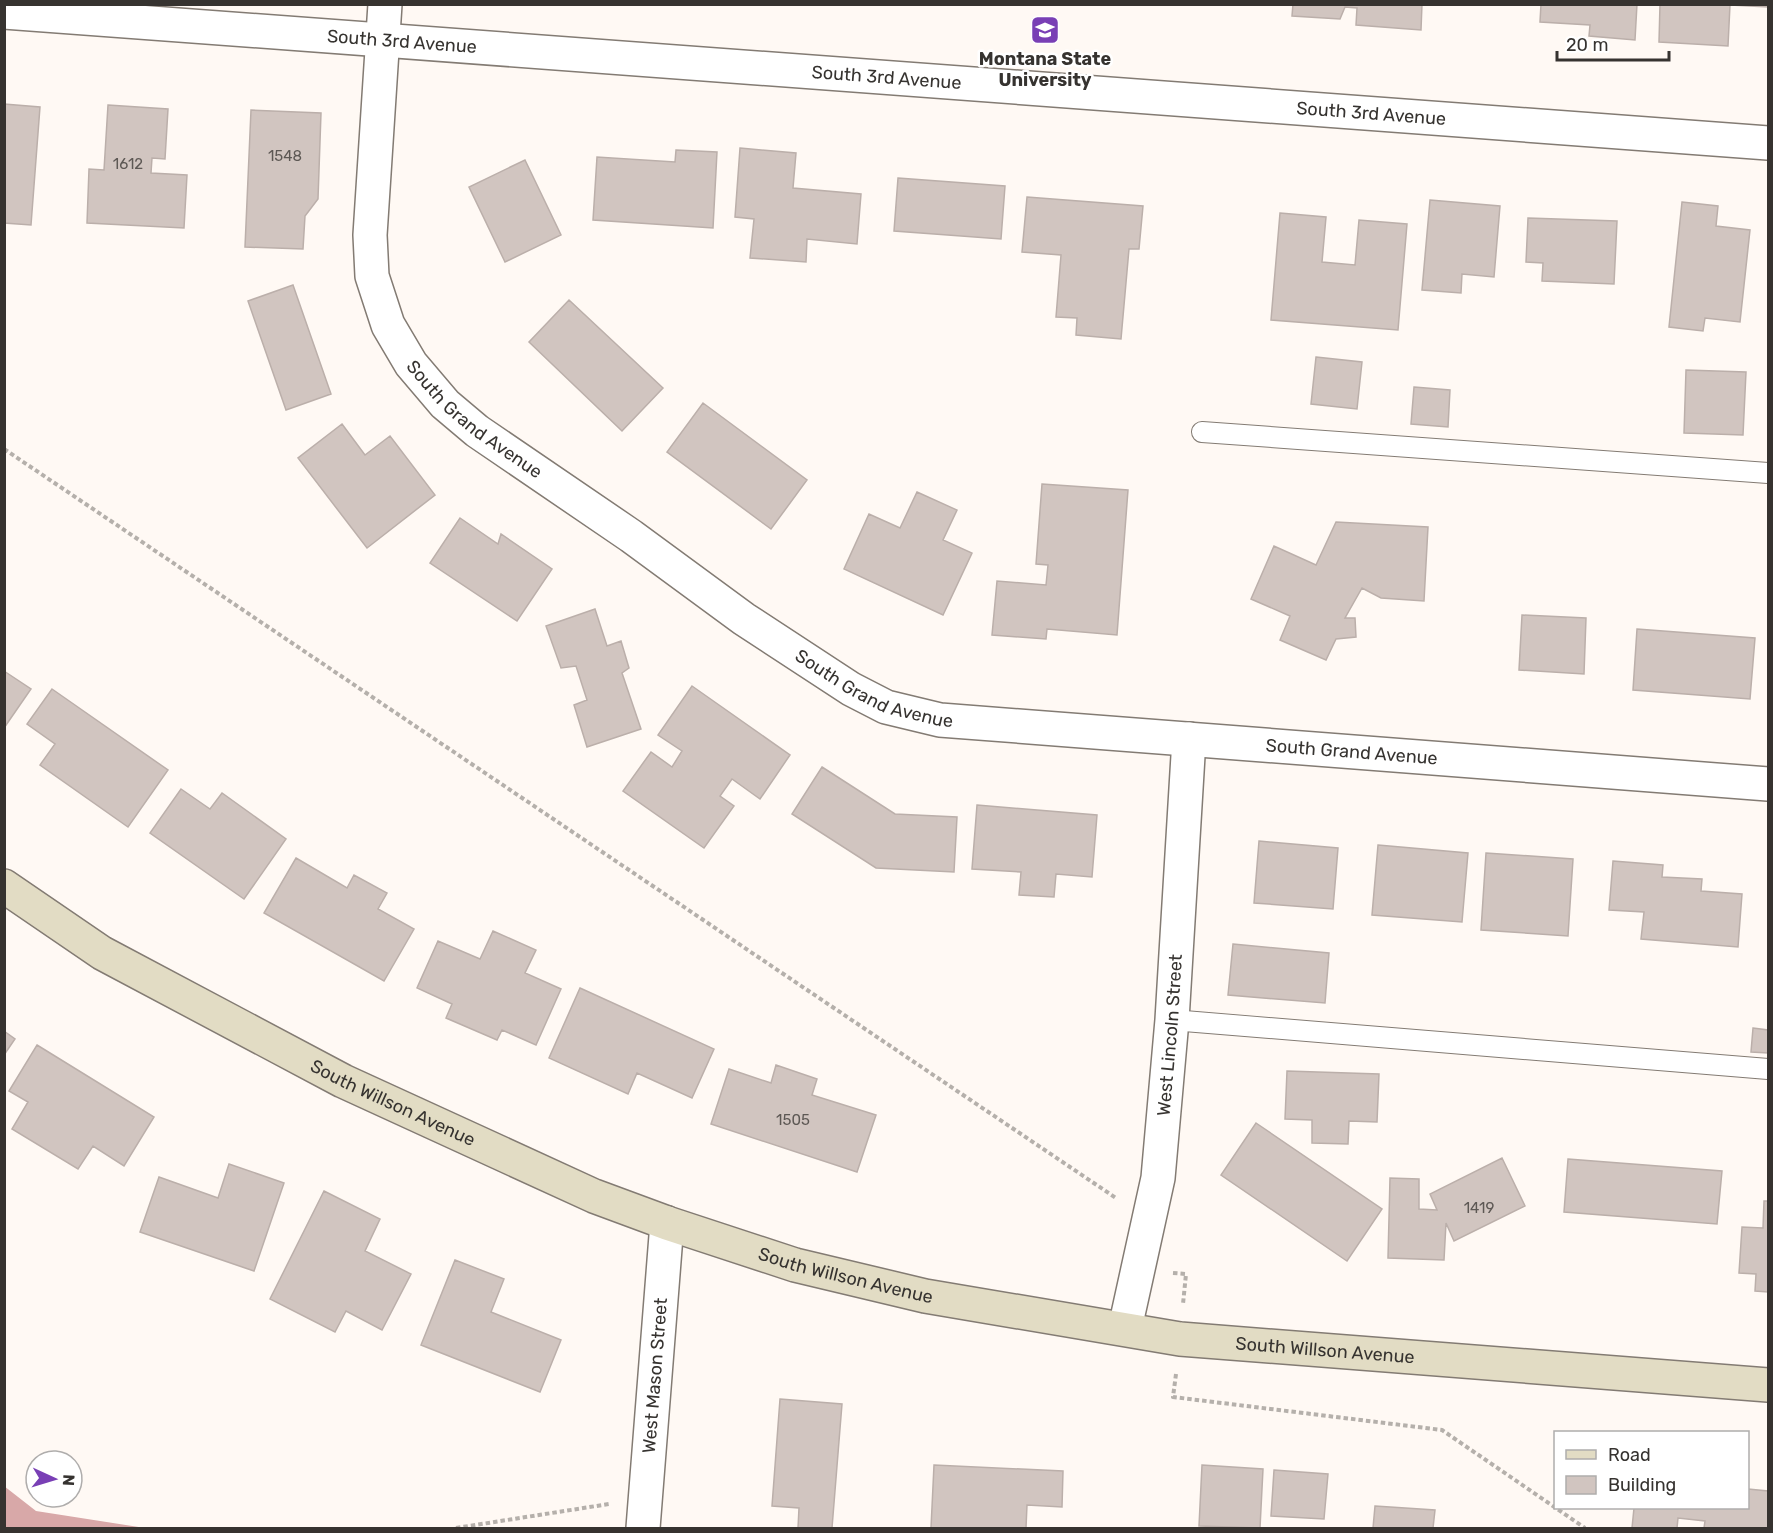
<svg xmlns="http://www.w3.org/2000/svg" width="1773" height="1533" viewBox="0 0 1773 1533" font-family="Rubik,sans-serif">
<rect width="100%" height="100%" fill="#fff9f4"/>
<!-- forest -->
<path fill="#d8a8a8" d="M4,1486L36,1511L145,1528H5Z"/>
<!-- building -->
<path fill="#d1c5c0" stroke="#bbafaa" stroke-width="1.5" d="M1293,4H1422L1421,30L1356,25L1357,8L1345,7L1340,19L1292,16Z
M1541,4H1637L1635,40L1589,36L1590,25L1540,22Z
M1660,4H1768V7L1730,5L1728,46L1659,42Z
M4,104L40,107L31,225L4,223Z
M108,105L168,109L165,159L152,158L151,173L187,175L184,228L87,223L89,169L104,170Z
M251,110L321,113L318,199L305,216L303,249L245,247Z
M740,148L796,153L793,188L861,194L857,244L807,239L806,262L750,258L754,219L735,217Z
M676,150L717,152L713,228L593,220L597,157L675,162Z
M525,160L561,235L505,262L469,187Z
M898,178L1005,186L1001,239L894,231Z
M1027,197L1143,206L1139,249H1129L1121,339L1076,335L1077,318L1056,317L1061,255L1022,252Z
M1430,200L1500,206L1494,277L1462,274L1461,293L1422,290Z
M1682,202L1718,206L1716,226L1750,230L1740,322L1705,318L1703,331L1669,327Z
M1280,213L1326,217L1322,262L1355,265L1359,220L1407,224L1398,330L1271,320Z
M1528,218L1617,221L1614,284L1542,281L1543,263L1526,262Z
M293,285L331,394L286,410L248,301Z
M569,300L663,388L622,431L529,342Z
M1316,357L1362,362L1357,409L1311,404Z
M1686,370L1746,372L1743,435L1684,433Z
M1414,387L1450,390L1448,427L1411,424Z
M703,403L807,480L771,529L667,452Z
M342,424L365,455L390,436L435,495L367,548L298,458Z
M1042,484L1128,490L1117,635L1047,629L1046,639L992,635L997,581L1046,585L1048,565L1036,564Z
M917,492L957,510L943,540L972,553L943,615L844,569L869,514L900,528Z
M460,518L498,544L501,534L552,569L517,621L430,563Z
M1336,522L1428,527L1424,601L1381,598L1362,588L1345,618H1355L1356,637L1336,639L1326,660L1280,640L1290,616L1251,599L1274,546L1316,565Z
M595,609L607,646L621,641L629,668L622,673L641,729L587,747L574,705L587,700L576,666L561,668L546,626Z
M1522,615L1586,618L1584,674L1519,670Z
M1637,629L1755,638L1750,699L1633,690Z
M4,671L31,689L4,728Z
M692,686L790,755L760,799L732,779L720,796L734,806L704,848L623,791L651,752L672,767L682,751L658,735Z
M52,689L168,770L128,827L40,765L55,744L27,724Z
M822,767L895,814L957,817L954,872L876,868L792,814Z
M181,789L210,809L222,793L286,839L244,899L150,833Z
M977,805L1097,815L1092,877L1056,874L1054,897L1019,895L1021,872L972,869Z
M1259,841L1338,848L1333,909L1254,903Z
M1378,845L1468,853L1462,922L1372,915Z
M1486,853L1573,859L1568,936L1481,930Z
M296,858L347,888L354,875L387,893L378,909L414,929L384,981L264,913Z
M1613,861L1663,865L1662,877L1702,879L1701,891L1742,894L1738,947L1641,939L1644,912L1609,910Z
M493,931L536,950L525,973L561,989L536,1045L502,1030L497,1040L446,1018L452,1004L417,988L438,941L480,959Z
M1233,944L1329,953L1325,1003L1228,995Z
M580,988L714,1049L692,1098L637,1073L628,1094L549,1058Z
M1753,1028L1768,1030V1053L1751,1052Z
M4,1031L15,1039L4,1055Z
M37,1045L154,1117L124,1166L93,1146L78,1169L12,1129L28,1102L9,1091Z
M776,1065L817,1079L812,1095L876,1115L857,1172L711,1124L729,1069L771,1083Z
M1287,1071L1379,1074L1377,1122L1349,1121L1348,1144L1312,1143V1120L1285,1119Z
M1256,1123L1382,1209L1347,1261L1221,1175Z
M1502,1158L1525,1206L1454,1241L1446,1223L1444,1260L1388,1258L1390,1178L1419,1179V1209L1437,1210L1430,1194Z
M1568,1159L1722,1171L1717,1224L1564,1212Z
M229,1164L284,1183L254,1271L140,1232L159,1177L218,1198Z
M324,1191L380,1219L365,1251L411,1274L382,1330L346,1311L335,1332L270,1299Z
M1764,1201H1768V1292L1755,1291L1756,1274L1739,1273L1742,1227L1763,1228Z
M455,1260L504,1279L491,1312L561,1340L540,1392L421,1345Z
M780,1399L842,1404L832,1528H798L799,1508L772,1506Z
M934,1465L1063,1471L1062,1507L1027,1505L1026,1528H931Z
M1202,1465L1263,1469L1260,1528L1199,1526Z
M1274,1470L1328,1474L1324,1519L1271,1516Z
M1748,1489L1768,1491V1528H1704L1705,1521L1678,1518L1677,1528H1632L1634,1508H1748Z
M1375,1506L1435,1510L1433,1528H1373Z"/>
<g fill="none" stroke-linecap="round" stroke-linejoin="round">
<!-- service casing -->
<g stroke="#837b73" stroke-width="22">
<path id="service" d="M1202,432L1768,473
M1172,1020L1768,1069"/>
</g>
<!-- minor casing -->
<g stroke="#837b73" stroke-width="36">
<g id="minor">
<path id="s1" d="M385,4L370,235L372,276L388,325L411,364L445,404L477,431L631,536L744,619L851,689L886,707L940,720L1768,784"/>
<path id="s2" d="M4,12L1768,143"/>
<path id="s3" d="M1125,1328L1158,1178L1172,1020L1189,739"/>
<path id="s4" d="M643,1528L667,1223"/>
</g>
</g>
<!-- secondary casing -->
<g stroke="#837b73" stroke-width="36">
<g id="secondary">
<path id="s5" d="M4,886L102,953L343,1081L594,1196L667,1223L795,1265L925,1296L1180,1339L1768,1385"/>
</g>
</g>
<!-- path -->
<path stroke="#b5b0ab" stroke-width="4" stroke-dasharray="4.5 3" stroke-linecap="butt" d="M4,449L1116,1198
M1173,1273L1186,1274L1183,1304
M1176,1374L1173,1397L1442,1430L1585,1528
M456,1528L609,1504"/>
<!-- service -->
<use href="#service" stroke="#fff" stroke-width="20"/>
<!-- minor -->
<use href="#minor" stroke="#fff" stroke-width="33"/>
<!-- secondary -->
<use href="#secondary" stroke="#e2dcc4" stroke-width="33"/>
</g>
<!-- icons -->
<defs>
<g id="university-square" transform="scale(1.5)"><rect x="-9" y="-9" width="18" height="18" rx="4" fill="#793fb5" stroke="#fff"/><path d="M0-5L7-2L0 1L-7-2ZM-4 1L0 2.5L4 1V4Q0 6-4 4Z" fill="#fff"/></g>
</defs>
<g fill-rule="evenodd">
<use href="#university-square" x="1045" y="30"/>
</g>
<g text-anchor="middle" dominant-baseline="central" stroke-width="5" stroke-linejoin="round" paint-order="stroke">
<!-- number labels -->
<g font-size="15" fill="#5d5854">
<text x="285" y="156">1548</text>
<text x="128" y="164">1612</text>
<text x="793" y="1120">1505</text>
<text x="1479" y="1208">1419</text>
</g>
<!-- street labels -->
<g font-size="18" fill="#363330" stroke="#fff">
<text stroke="none"><textPath href="#s2" startOffset="399">South 3rd Avenue</textPath></text>
<text stroke="none"><textPath href="#s2" startOffset="885">South 3rd Avenue</textPath></text>
<text stroke="none"><textPath href="#s2" startOffset="1371">South 3rd Avenue</textPath></text>
<text stroke="none"><textPath href="#s1" startOffset="454">South Grand Avenue</textPath></text>
<text stroke="none"><textPath href="#s1" startOffset="940">South Grand Avenue</textPath></text>
<text stroke="none"><textPath href="#s1" startOffset="1426">South Grand Avenue</textPath></text>
<text stroke="none"><textPath href="#s3" startOffset="297">West Lincoln Street</textPath></text>
<text stroke="none"><textPath href="#s5" startOffset="446">South Willson Avenue</textPath></text>
<text stroke="none"><textPath href="#s5" startOffset="932">South Willson Avenue</textPath></text>
<text stroke="none"><textPath href="#s5" startOffset="1418">South Willson Avenue</textPath></text>
<text stroke="none"><textPath href="#s4" startOffset="153">West Mason Street</textPath></text>
</g>
<!-- poi labels -->
<g font-size="18" font-weight="bold" fill="#363330" stroke="#fff">
<text x="1045" y="59">Montana State<tspan x="1045" dy="21">University</tspan></text>
</g>
</g>
<!-- border -->
<rect width="1773" height="1533" fill="none" stroke="#363330" stroke-width="12"/>
<!-- legend -->
<rect x="1554" y="1431" width="195" height="78" fill="#ffffff" stroke="#afadac" stroke-width="1.5"/>
<rect x="1566" y="1450" width="30" height="9" fill="#e2dcc4" stroke="#afadac" stroke-width="1.5"/>
<text x="1608" y="1461" font-size="18" fill="#363330">Road</text>
<rect x="1566" y="1476" width="30" height="18" fill="#d1c5c0" stroke="#afadac" stroke-width="1.5"/>
<text x="1608" y="1491" font-size="18" fill="#363330">Building</text>
<!-- north arrow -->
<g transform="translate(54 1479) rotate(94)"><circle r="28" fill="#ffffff" stroke="#afadac" stroke-width="1.5"/>
<path d="M0-4.5L10 22L0 15L-10 22Z" fill="#793fb5"/>
<text y="-9" font-size="16" font-weight="bold" text-anchor="middle" fill="#363330">N</text>
</g>
<!-- scale -->
<path d="M1557 51v9h112v-9" fill="none" stroke="#363330" stroke-width="3"/>
<text x="1566" y="51" font-size="18" fill="#363330" stroke="#ffffff" stroke-width="4.5" paint-order="stroke">20 m</text>
</svg>
